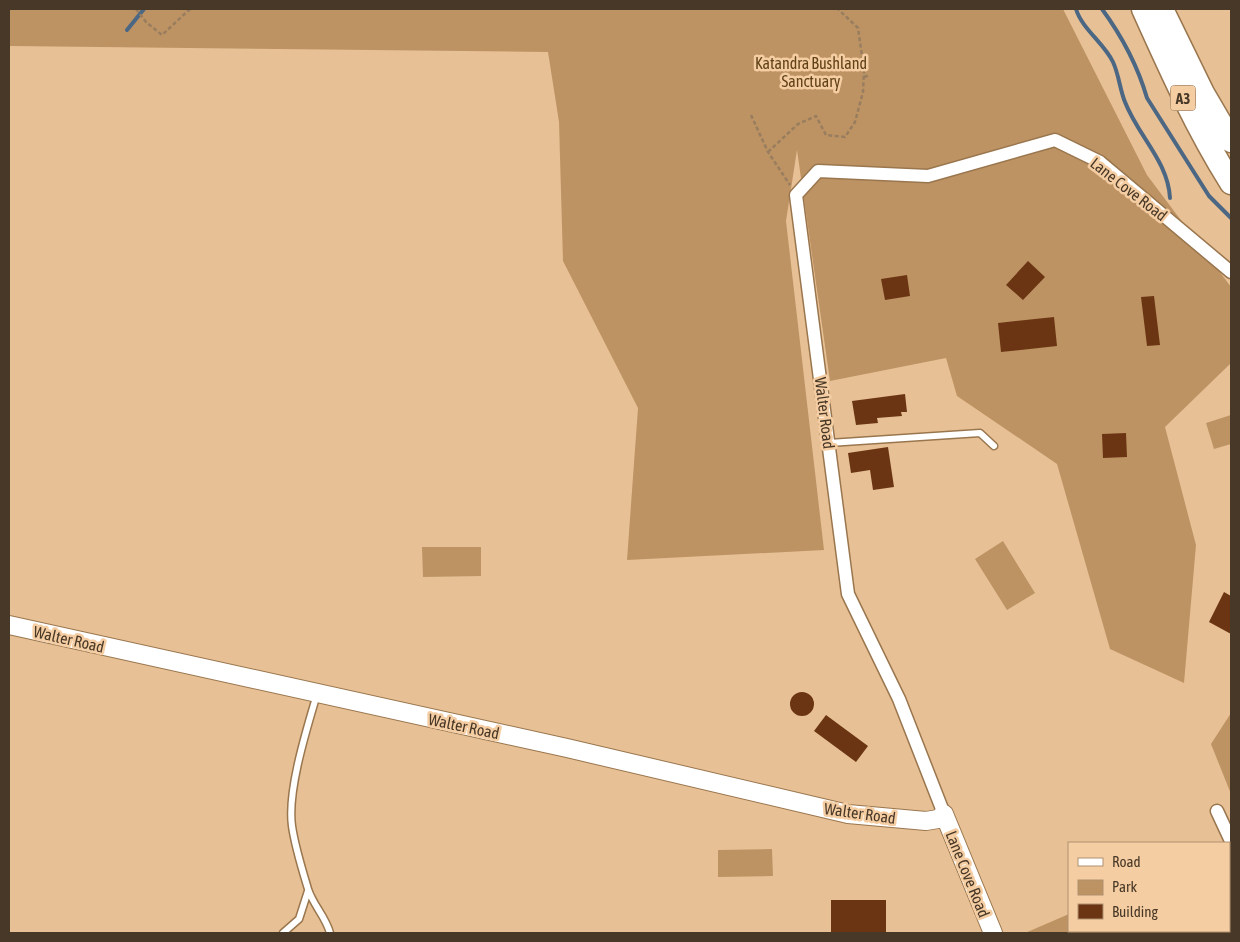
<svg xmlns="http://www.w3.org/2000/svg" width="1240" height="942" viewBox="0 0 1240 942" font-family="'Asap Condensed',sans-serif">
<rect width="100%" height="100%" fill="#e7c095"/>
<!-- green -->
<path fill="#bd9363" d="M9,9H1063L1147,175L1231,287V363L1165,427L1196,545L1184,683L1110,649L1057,464L957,396L946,358L830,381L797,150L786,221L824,550L627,560L638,408L563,261L559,122L548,52L9,46Z
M1231,415V444L1214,449L1206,423Z
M1003,541L1035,593L1007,610L975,559Z
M422,547H481V576L423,577Z
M1231,713V794L1211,744Z
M772,849L773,876L718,877V850Z
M1229,855L1231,861V933H1025L1069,914V931H1229Z"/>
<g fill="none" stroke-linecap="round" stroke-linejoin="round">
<!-- stream -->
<path stroke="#4b6783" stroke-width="4" d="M1076,9C1082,29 1104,43 1113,62C1119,75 1120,90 1125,102C1138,136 1168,161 1170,198
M1102,9C1121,35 1138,67 1147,98L1209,196L1231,218
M127,30L144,9"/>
</g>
<!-- building -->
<path fill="#6b3513" d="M1028,261L1045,277L1023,300L1006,285Z
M907,275L910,296L885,300L881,279Z
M1154,296L1160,345L1147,346L1141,297Z
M1054,317L1057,346L1001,352L998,323Z
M905,394L907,412H901L902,416L877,418L878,423L856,425L852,401Z
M1126,433L1127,457L1103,458L1102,434Z
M888,447L894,487L873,490L870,470L851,473L848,453Z
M1224,592L1231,596V634L1209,622Z
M790 704a12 12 0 1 1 24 0a12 12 0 1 1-24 0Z
M826,715L868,746L856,762L814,731Z
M831,900H886V933H831Z"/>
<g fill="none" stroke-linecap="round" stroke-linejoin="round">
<!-- lane casing -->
<g stroke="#9a764e" stroke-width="9">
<path id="lane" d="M829,443L980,433L994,446
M317,694C307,728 287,791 292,826C295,847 302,869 308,889C313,905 326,917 330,933
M283,933L299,919L308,891"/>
</g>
<!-- street casing -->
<g stroke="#9a764e" stroke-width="15">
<path id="street" d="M1217,811L1231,841
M944,814L899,699L848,594L796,195L818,171L928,176L1055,140L1100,162L1231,272"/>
</g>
<!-- secondary casing -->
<g stroke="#9a764e" stroke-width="20">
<path id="secondary" d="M9,625L567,748L848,814L926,821L938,819L944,814L993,933"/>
</g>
<!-- highway casing -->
<g stroke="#9a764e" stroke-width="25">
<path id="highway" d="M1143,9C1170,69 1196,127 1231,183
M1162,9L1203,93L1231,141"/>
</g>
<!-- path -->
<path stroke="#997d5f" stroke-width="2.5" stroke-dasharray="4 2.5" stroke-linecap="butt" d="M136,9L146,22L162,35L190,9
M864,77L870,75
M751,115L768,152L790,185
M768,152L798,124L816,116L826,135L845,137L855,122L863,92L864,70L858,28L838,9"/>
<!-- lane -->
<use href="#lane" stroke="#fff" stroke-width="6"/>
<!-- street -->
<use href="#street" stroke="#fff" stroke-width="12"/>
<!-- secondary -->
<use href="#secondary" stroke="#fff" stroke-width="18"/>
<!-- highway -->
<use href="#highway" stroke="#fff" stroke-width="22"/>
</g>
<g text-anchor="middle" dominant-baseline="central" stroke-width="5" stroke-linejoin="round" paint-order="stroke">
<!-- shield labels -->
<rect fill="#f5cda2" stroke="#7c654c" stroke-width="1" x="1170.5" y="85.5" width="25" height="25" rx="4"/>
<g font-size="15" font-weight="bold" fill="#483827">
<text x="1183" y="98">A3</text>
</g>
<!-- park labels -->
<g font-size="16" fill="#614118" stroke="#f5cda2">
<text x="811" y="63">Katandra Bushland<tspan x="811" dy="18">Sanctuary</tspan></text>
</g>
<!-- street labels -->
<g font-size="16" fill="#483827" stroke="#f5cda2">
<text transform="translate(1129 189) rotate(38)">Lane Cove Road</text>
<text transform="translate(825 413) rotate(83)">Walter Road</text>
<text transform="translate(69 639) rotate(13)">Walter Road</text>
<text transform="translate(464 726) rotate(12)">Walter Road</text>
<text transform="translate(860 813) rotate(8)">Walter Road</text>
<text transform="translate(968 874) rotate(68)">Lane Cove Road</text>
</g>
</g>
<!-- border -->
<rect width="1240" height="942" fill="none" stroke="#483827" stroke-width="20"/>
<!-- legend -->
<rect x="1068" y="842" width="162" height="90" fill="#f5cda2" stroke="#b09171"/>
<rect x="1078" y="858" width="25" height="8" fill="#ffffff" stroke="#b09171"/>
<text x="1112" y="867" font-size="15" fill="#483827">Road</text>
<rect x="1078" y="880" width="25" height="15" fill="#bd9363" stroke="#b09171"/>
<text x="1112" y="892" font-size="15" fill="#483827">Park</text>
<rect x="1078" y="904" width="25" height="15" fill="#6b3513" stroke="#b09171"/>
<text x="1112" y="917" font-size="15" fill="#483827">Building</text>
</svg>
